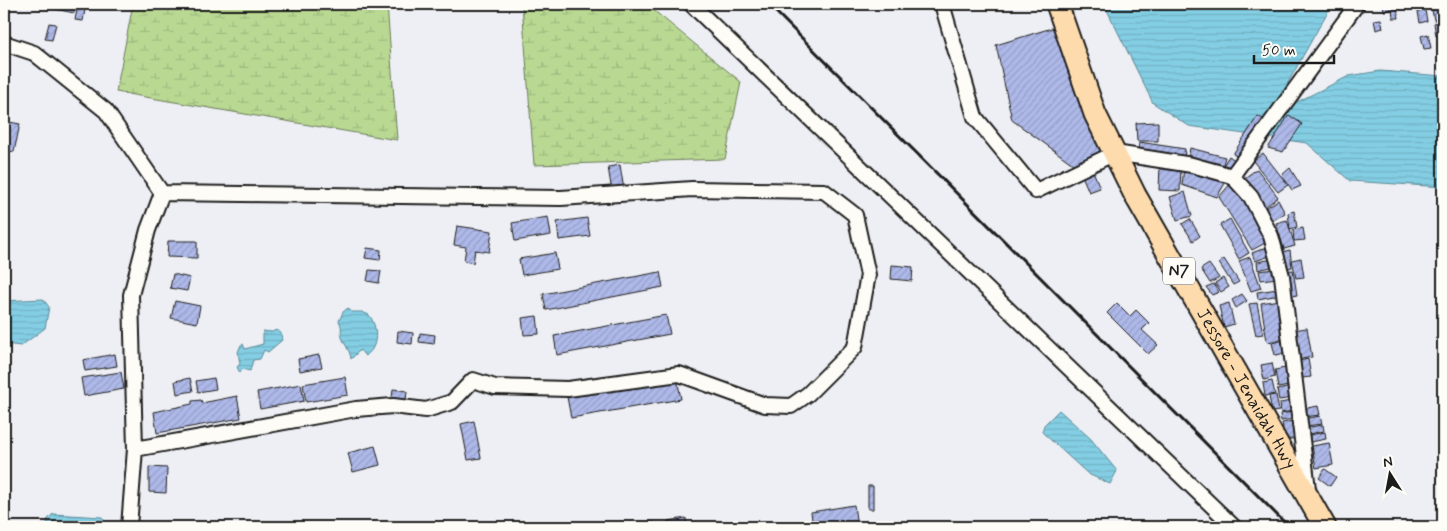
<svg xmlns="http://www.w3.org/2000/svg" width="1447" height="531" viewBox="0 0 1447 531" font-family="Mynerve,sans-serif">
<defs>
<pattern id="wetland-marsh" width="20" height="14" patternUnits="userSpaceOnUse" patternTransform="scale(1.25)"><rect width="20" height="14" fill="#b9d993"/><path d="M1 5h8M5 5V1M11 12h8M15 12V8" fill="none" stroke="#9eba7e"/></pattern>
<pattern id="water-rules" width="6" height="5" patternUnits="userSpaceOnUse" patternTransform="scale(1.25)"><rect width="6" height="5" fill="#84cee4"/><path d="M0 2.5h6" fill="none" stroke="#71b0c3"/></pattern>
<pattern id="building-hatch" width="6" height="6" patternUnits="userSpaceOnUse" patternTransform="scale(1.25)"><rect width="6" height="6" fill="#aeb9e9"/><path d="M-1 1l2-2M0 6l6-6M5 7l2-2" fill="none" stroke="#959ec7"/></pattern>
</defs>
<rect width="100%" height="100%" fill="#edeff4"/>
<filter id="ink" filterUnits="userSpaceOnUse"><feTurbulence type="fractalNoise" baseFrequency=".02" numOctaves="2"/><feDisplacementMap in="SourceGraphic" scale="10" xChannelSelector="R" yChannelSelector="G"/><feConvolveMatrix kernelMatrix="1 2 1 2 8 2 1 2 1" color-interpolation-filters="sRGB"/></filter>
<g filter="url(#ink)">
<!-- wetland -->
<path fill="url(#wetland-marsh)" stroke="#6a7a58" d="M133,4H387L397,140L116,92Z
M522,4H646L741,82L725,159L534,165Z"/>
<!-- water -->
<path fill="url(#water-rules)" stroke="#5a8794" d="M1104,4H1332L1285,88L1286,94L1292,101H1299L1349,76L1380,71L1443,76V187L1350,181L1307,143L1189,126L1153,103Z
M43,299L49,307L45,328L21,346L4,344V301Z
M348,308L351,312H362L369,315C378,326 379,348 365,356L360,350L351,359C350,350 345,346 342,337C340,331 343,327 339,321L343,312Z
M276,330L281,333L282,340L268,352L264,350L260,359L253,360L250,371L242,369L240,373L237,367L240,364L238,352L241,345L243,344L245,349L263,344V331L272,332Z
M1059,410L1091,439L1117,471L1110,484L1088,474L1042,432L1044,425Z
M53,514L102,517L109,527H46L48,519Z"/>
<!-- building -->
<path fill="url(#building-hatch)" stroke="#1c1c1c" d="M32,4H76L74,13Z
M78,4H86L83,21L75,20Z
M1383,4H1390L1391,10L1384,11Z
M1424,5L1427,21L1420,23L1417,6Z
M1397,7L1399,18H1393L1392,8Z
M1443,8V18L1434,20L1432,10Z
M1381,19L1383,28L1376,30L1374,20Z
M1443,21V35L1436,36L1434,23Z
M49,23L56,24L52,40L45,39Z
M1055,27L1102,156L1077,167L1012,120L996,45Z
M1428,34L1431,48L1424,49L1421,36Z
M1289,115L1302,124L1283,152L1268,148Z
M1258,116L1269,123L1242,159L1233,154Z
M4,121L20,124L14,152L4,150Z
M1158,122V141H1137L1136,123Z
M1139,142L1185,149L1184,161L1138,155Z
M1190,148L1225,157L1222,168L1188,159Z
M1263,153L1288,185L1278,192L1253,161Z
M1229,156L1236,161L1229,171L1222,167Z
M620,165L624,190L612,192L608,167Z
M1091,166L1100,188L1089,192L1080,171Z
M1160,166H1181L1180,191L1159,190Z
M1184,167L1228,178L1217,197L1182,185Z
M1290,168L1301,186L1292,190L1282,175Z
M1257,169L1278,197L1265,207L1243,179Z
M1232,182L1262,223L1267,242L1252,250L1219,197Z
M1185,192L1192,216L1177,220L1170,197Z
M1278,200L1285,213L1272,221L1264,209Z
M1294,211L1297,227L1290,229L1288,213Z
M548,217L551,235L515,241L512,223Z
M587,218L590,236L559,240L557,222Z
M1190,219L1200,236L1193,241L1182,224Z
M1230,219L1249,253L1239,259L1220,225Z
M1287,220L1295,246L1284,249L1276,223Z
M457,226L492,231L489,252L475,250L473,263L464,261L466,247L454,245Z
M1303,228L1305,240L1294,241L1293,230Z
M168,241H197V258L167,257Z
M1270,246L1273,255L1255,261L1252,253Z
M367,248L381,250L380,260L365,258Z
M1290,250L1292,267L1284,269L1282,252Z
M555,253L558,269L522,275L519,259Z
M1250,257L1261,288L1251,291L1239,261Z
M1301,258L1304,277L1296,278L1292,260Z
M1224,259L1239,282L1233,285L1219,263Z
M1273,259L1275,266L1258,270L1257,262Z
M1209,264L1219,278L1210,283L1201,269Z
M892,265L913,267L912,281L891,279Z
M1276,269L1277,278L1261,280L1259,271Z
M369,270L381,271L379,283L367,281Z
M1293,270L1297,295L1288,297L1283,271Z
M660,272L663,287L546,310L543,294Z
M173,274L190,278L187,291L170,288Z
M1223,278L1229,287L1221,292L1215,283Z
M1214,284L1219,292L1212,295L1206,287Z
M1278,289L1279,295L1258,299L1257,292Z
M1242,294L1247,301L1236,308L1232,300Z
M1279,300L1286,339L1267,342L1261,303Z
M175,301L200,306L197,323L171,318Z
M1117,303L1130,316L1136,310L1149,323L1142,330L1158,345L1148,354L1107,313Z
M1229,303L1234,324L1224,327L1219,306Z
M1257,303L1263,334L1256,335L1249,304Z
M666,315L670,334L557,355L554,336Z
M537,316L539,334L524,335L522,318Z
M1307,328L1312,357L1297,360L1293,330Z
M398,331L413,333L412,344L397,342Z
M420,333L435,335L434,344L419,342Z
M1284,340L1287,353L1275,355L1272,343Z
M115,354L117,366L85,371L83,360Z
M319,355L322,367L300,371L298,359Z
M1308,359L1311,377L1302,378L1299,361Z
M1272,363L1275,377L1264,380L1261,365Z
M1285,368L1288,386L1278,388L1275,370Z
M121,372L124,389L84,396L81,378Z
M345,377L348,395L306,402L303,384Z
M190,378L193,391L177,394L175,381Z
M214,378L216,389L198,392L196,381Z
M677,378L681,399L571,418L567,397Z
M1272,381L1275,394L1265,396L1263,383Z
M301,384L304,401L260,409L257,392Z
M1291,387L1293,398L1279,400L1277,390Z
M393,389L407,391L406,400L392,398Z
M1276,395L1279,411L1272,412L1269,396Z
M237,396L241,418L157,433L154,412L192,404V401L201,400L202,403Z
M1291,401L1293,411L1281,413L1280,403Z
M1318,406L1320,415L1303,417L1302,409Z
M1293,412L1294,419L1281,421L1280,414Z
M1320,416L1322,424L1305,426L1303,419Z
M474,421L481,458L468,460L461,424Z
M1293,421L1297,438L1285,440L1282,423Z
M1323,425L1324,431L1305,435L1303,428Z
M1325,432L1326,439L1306,443L1305,436Z
M1329,443L1333,465L1316,468L1312,446Z
M375,446L380,465L353,472L348,453Z
M149,467L167,468L166,493L149,492Z
M1325,469L1336,477L1330,486L1319,478Z
M868,486H873V509H868Z
M854,505L857,527H813L811,512Z
M686,518L687,527H669L668,521Z
M654,522V527H635V524Z"/>
<g fill="none" stroke-linecap="round" stroke-linejoin="round">
<!-- minor casing -->
<g stroke="#1c1c1c" stroke-width="18">
<path id="minor" d="M691,4L1234,527
M942,4L975,117L1036,191L1115,153L1192,165L1232,176L1251,197L1271,236L1282,276L1308,489
M4,43L34,53L106,111L162,193L561,198L692,189L824,191L855,215L868,275L855,347L808,394L791,406L765,405L679,374L568,389L495,387L473,380L452,402L426,410L393,406L356,409L135,449
M1232,176L1357,4
M129,527L135,449L131,295L148,230L162,193"/>
</g>
<!-- highway casing -->
<g stroke="#1c1c1c" stroke-width="25">
<g id="highway">
<path id="s1" d="M1057,4L1095,114L1135,195L1325,527"/>
</g>
</g>
<!-- minor -->
<use href="#minor" stroke="#fdfcf7" stroke-width="14"/>
<!-- highway -->
<use href="#highway" stroke="#fedbac" stroke-width="21"/>
<!-- rail -->
<path stroke="#1c1c1c" stroke-width="3" d="M768,4L1289,527"/>
</g>
</g>
<g text-anchor="middle" dominant-baseline="central" stroke-width="4.5" stroke-linejoin="round" paint-order="stroke">
<!-- shield labels -->
<rect fill="#fdfcf7" stroke="#605f5e" stroke-width="1" x="1163" y="257.5" width="32" height="27" rx="4"/>
<g font-size="16" font-weight="bold" fill="#1c1c1c">
<text x="1179" y="271">N7</text>
</g>
<!-- street labels -->
<g font-size="18" fill="#1c1c1c" stroke="#fdfcf7">
<text stroke="none"><textPath href="#s1" startOffset="430">Jessore - Jenaidah Hwy</textPath></text>
</g>
</g>
<!-- margin -->
<rect width="1447" height="531" fill="none" stroke="#fdfcf7" stroke-width="20"/>
<rect x="10" y="10" width="1427" height="511" fill="none" stroke="#1c1c1c" stroke-width="2" filter="url(#ink)"/>
<!-- north arrow -->
<g transform="translate(1390 474) rotate(349)" stroke="#fdfcf7" stroke-width="4" paint-order="stroke">
<path d="M0-4L9 19L0 12L-9 19Z" fill="#1c1c1c"/>
<text y="-8" font-size="14" font-weight="bold" text-anchor="middle" fill="#1c1c1c">N</text>
</g>
<!-- scale -->
<path d="M1254 55v8h80v-8" fill="none" stroke="#1c1c1c" stroke-width="2.5"/>
<text x="1262" y="55" font-size="15" fill="#1c1c1c" stroke="#fdfcf7" stroke-width="4" paint-order="stroke">50 m</text>
</svg>
